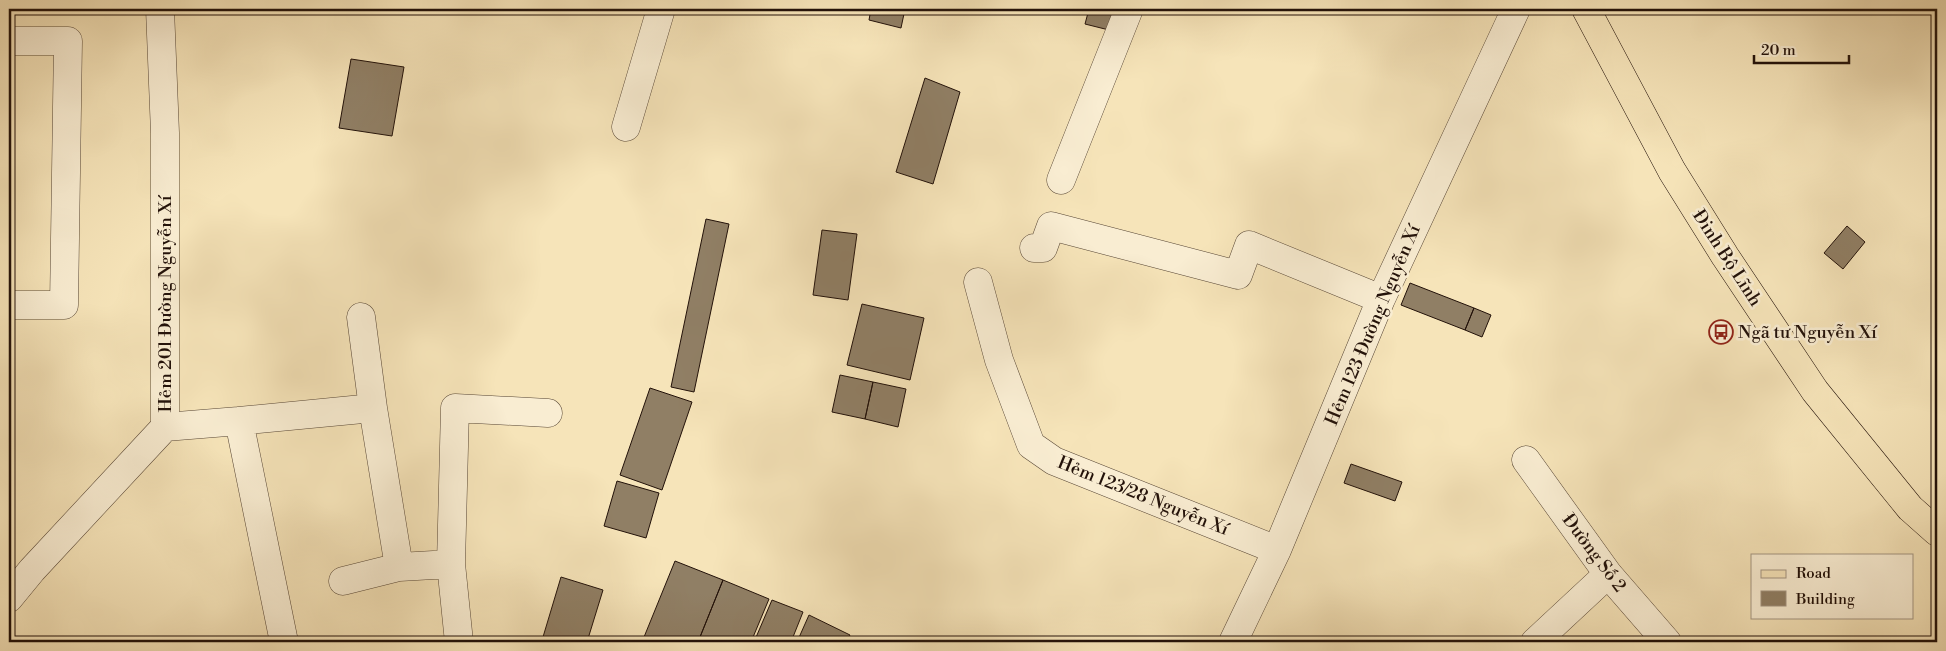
<svg xmlns="http://www.w3.org/2000/svg" width="1946" height="651" viewBox="0 0 1946 651" font-family="'Libre Bodoni',serif">
<rect width="100%" height="100%" fill="#f6e4b9"/>
<filter id="stains"><feTurbulence type="fractalNoise" baseFrequency=".004" numOctaves="4"/><feColorMatrix values="0 0 0 0 .2 0 0 0 0 .09 0 0 0 0 .02 0 0 0 .5 -.17"/></filter>
<radialGradient id="worn" r=".72"><stop offset=".6" stop-color="#630" stop-opacity="0"/><stop offset="1" stop-color="#630" stop-opacity=".3"/></radialGradient>
<!-- building -->
<path fill="#907f65" stroke="#221109" d="M871,9H905L901,28L869,20Z
M1089,9H1125L1117,32L1085,24Z
M351,59L404,67L392,136L339,128Z
M925,78L960,92L933,184L896,172Z
M706,219L729,224L694,392L671,387Z
M1847,226L1865,242L1843,269L1824,253Z
M822,230L857,234L848,300L813,295Z
M1410,283L1474,308L1465,330L1401,305Z
M862,304L924,318L910,380L847,365Z
M1474,308L1491,315L1482,337L1465,330Z
M840,375L873,382L865,419L832,412Z
M873,382L906,389L898,427L865,419Z
M650,388L692,402L662,490L620,475Z
M1351,464L1402,482L1395,501L1344,483Z
M617,481L659,493L646,538L604,526Z
M675,561L723,580L698,642H642Z
M561,577L603,590L587,642H560L543,637Z
M723,580L769,599L751,642H698Z
M772,600L803,612L791,642H754Z
M809,615L850,635L846,642H797Z"/>
<g fill="none" stroke-linecap="round" stroke-linejoin="round">
<!-- minor casing -->
<g stroke="#574635" stroke-width="29">
<path id="minor" d="M9,41H68L64,305H9
M626,127L661,9
M1061,180L1129,9
M1034,248H1043L1051,226L1238,275L1249,245L1381,299
M978,282L999,360L1031,445L1054,461L1277,550
M361,317L373,408
M239,421L373,408L399,567L451,564L459,642
M165,427L239,421L284,642
M1526,460L1608,574L1667,642
M451,564L455,408L548,413
M343,581L399,567
M9,598L32,570L165,427V133L160,9
M1233,642L1277,550L1381,299L1516,9
M1535,642L1608,574"/>
</g>
<!-- major casing -->
<g stroke="#221109" stroke-width="29">
<path id="major" d="M1586,9L1672,171L1725,256L1815,391L1910,508L1937,532"/>
</g>
<!-- minor -->
<use href="#minor" stroke="#f9edd2" stroke-width="28"/>
<!-- major -->
<use href="#major" stroke="#f6e4b9" stroke-width="28"/>
</g>
<!-- icons -->
<defs>
<g id="bus-ring" transform="scale(1.25)"><circle r="9.5" fill="#f9edd2" stroke="#8f2418" stroke-width="1.5"/><path d="M-5-6H5V4H4V6H2V4H-2V6H-4V4H-5ZM-3.5-4V0h7V-4ZM-3.5 1.2v1.5H-2V1.2ZM2 1.2v1.5H3.5V1.2Z" fill="#8f2418"/></g>
</defs>
<g fill-rule="evenodd">
<use href="#bus-ring" x="1721" y="332"/>
</g>
<g text-anchor="middle" dominant-baseline="central" stroke-width="5" stroke-linejoin="round" paint-order="stroke">
<!-- street labels -->
<g font-size="18" fill="#221109" stroke="#f9edd2">
<text transform="translate(1727 258) rotate(57)">Đinh Bộ Lĩnh</text>
<text transform="translate(165 304) rotate(-90)">Hẻm 201 Đường Nguyễn Xí</text>
<text transform="translate(1373 325) rotate(-67)">Hẻm 123 Đường Nguyễn Xí</text>
<text transform="translate(1143 496) rotate(22)">Hẻm 123/28 Nguyễn Xí</text>
<text transform="translate(1594 553) rotate(53)">Đường Số 2</text>
</g>
<!-- poi labels -->
<g font-size="18" fill="#221109" stroke="#f9edd2" text-anchor="start">
<text x="1738" y="332">Ngã tư Nguyễn Xí</text>
</g>
</g>
<!-- margin -->
<rect width="1946" height="651" fill="none" stroke="#f6e4b9" stroke-width="30"/>
<rect x="10" y="10" width="1926" height="631" fill="none" stroke="#221109" stroke-width="2.5"/>
<rect x="15" y="15" width="1916" height="621" fill="none" stroke="#221109"/>
<!-- legend -->
<rect x="1751" y="554" width="162" height="65" fill="#f9edd2" stroke="#a39582"/>
<rect x="1761" y="570" width="25" height="8" fill="#f6e4b9" stroke="#a39582"/>
<text x="1796" y="578" font-size="15" fill="#221109">Road</text>
<rect x="1761" y="591" width="25" height="15" fill="#907f65" stroke="#a39582"/>
<text x="1796" y="604" font-size="15" fill="#221109">Building</text>
<!-- scale -->
<path d="M1754 55v8h95v-8" fill="none" stroke="#221109" stroke-width="2.5"/>
<text x="1761" y="55" font-size="15" fill="#221109" stroke="#f9edd2" stroke-width="4" paint-order="stroke">20 m</text>
<rect width="100%" height="100%" filter="url(#stains)"/>
<rect width="100%" height="100%" fill="url(#worn)"/>
</svg>
